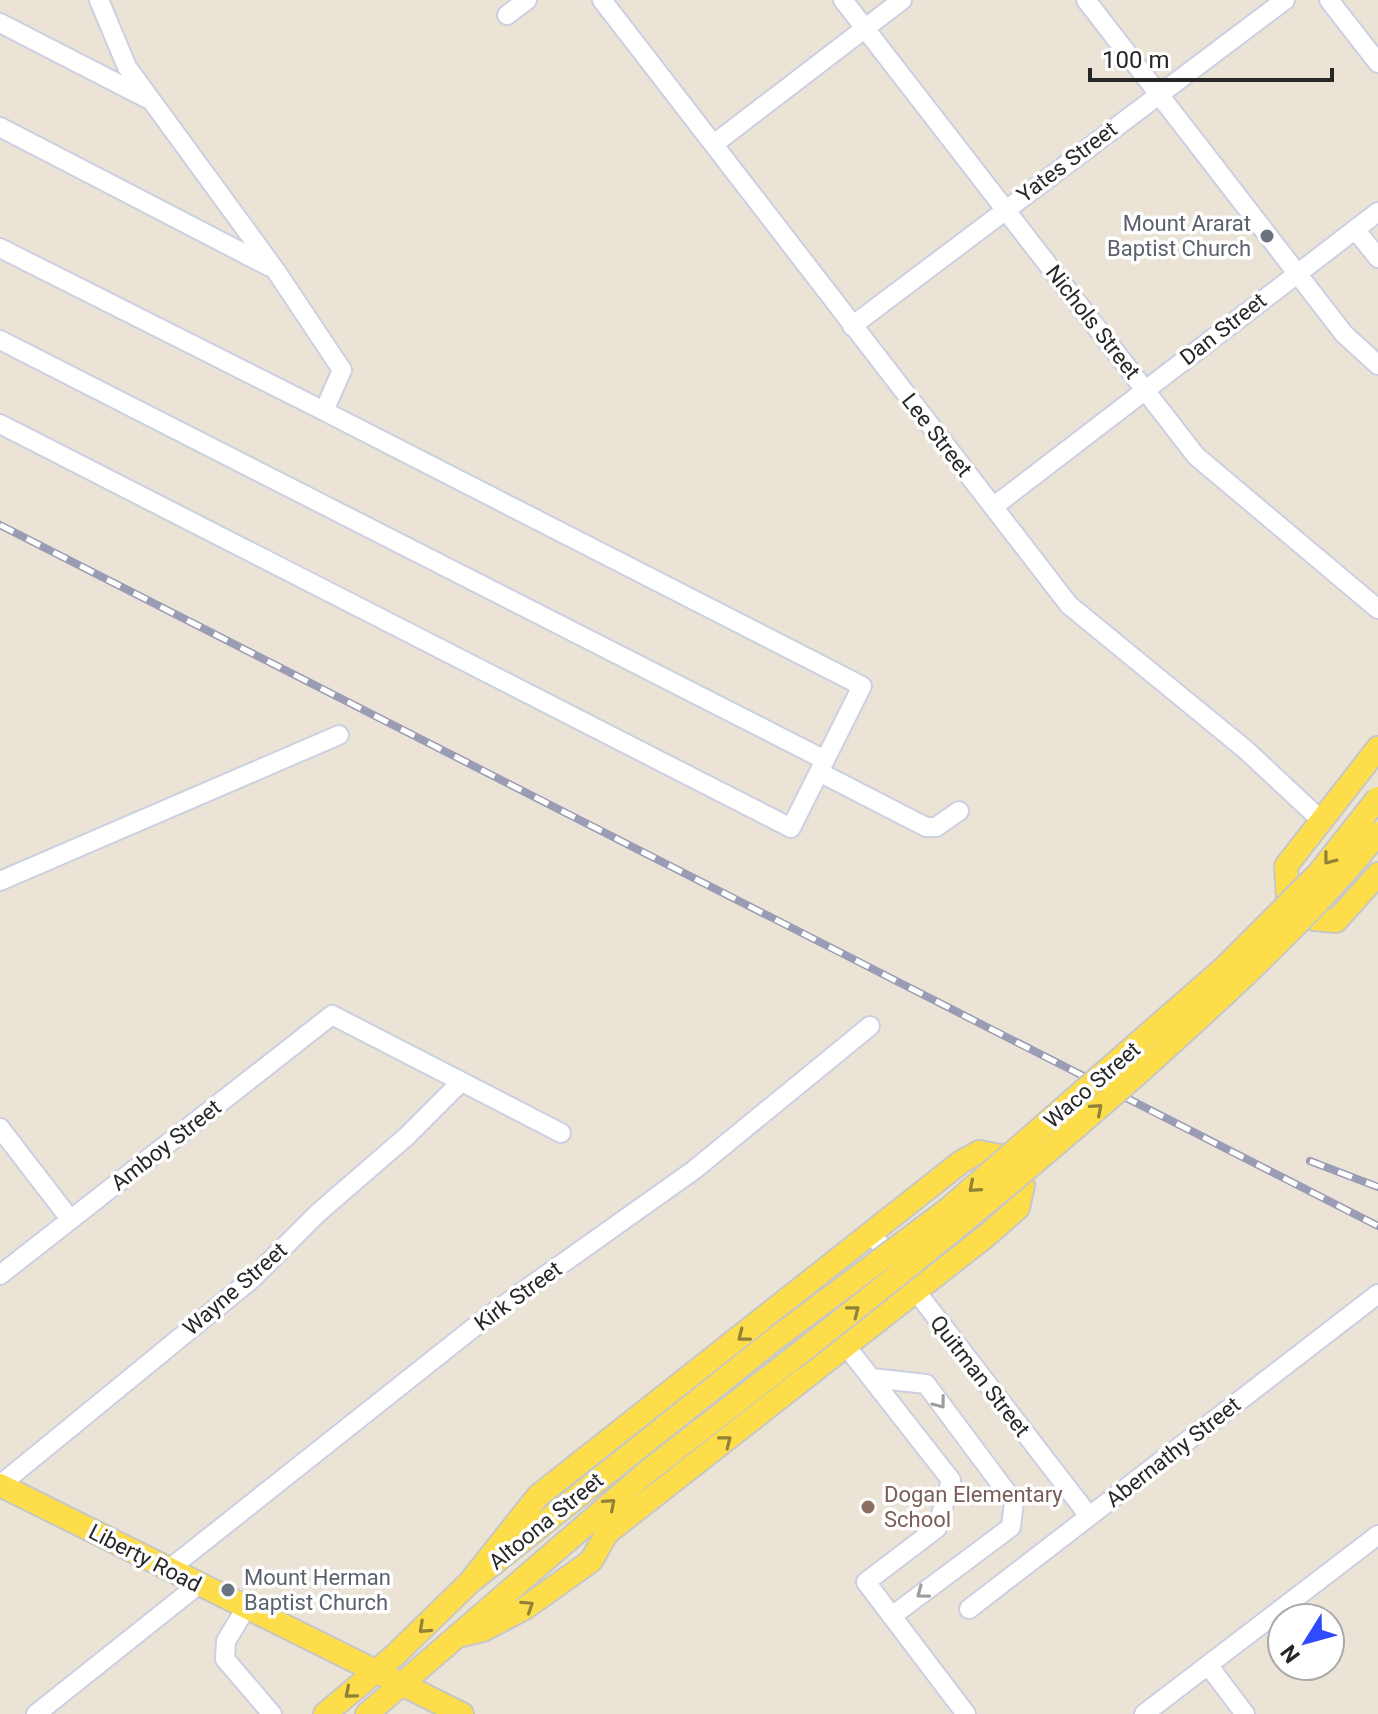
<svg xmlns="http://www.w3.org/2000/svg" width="1378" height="1714" viewBox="0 0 1378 1714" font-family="Roboto,sans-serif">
<rect width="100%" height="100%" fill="#ebe4d6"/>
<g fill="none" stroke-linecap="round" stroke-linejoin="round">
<!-- minor casing -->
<g stroke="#cccfe2" stroke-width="22">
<path id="minor" d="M602,0L1069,605L1246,750L1323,822
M843,0L1196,456L1378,609
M1086,0L1344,334L1378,365
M1329,0L1378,63
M507,15L527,0
M0,23L146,98
M0,127L270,267
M714,144L902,0
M1355,229L1378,258
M0,248L324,411L342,370L276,271L127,67L99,0
M852,326L1285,0
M0,340L825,760
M0,424L791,828L862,686L324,411
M993,507L1378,212
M819,772L926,827H936L959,811
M0,881L339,735
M0,1128L70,1219
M872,1234L1089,1516
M0,1275L332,1015L561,1133
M846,1346L951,1480L937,1528L866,1582L966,1714
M872,1378L926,1384L1014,1502L1011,1527L892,1616
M0,1485L253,1278L318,1213L407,1136L461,1082
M168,1570L487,1317L694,1170L870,1026
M246,1608L226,1641L225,1659L272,1714
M969,1609L1378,1294
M1208,1665L1245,1714
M36,1714L198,1585
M1144,1714L1378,1535"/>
</g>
<!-- major casing -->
<g stroke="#c7c7c7" stroke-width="26">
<path id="major" d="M1378,748L1286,866L1288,896L1314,919L1336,921L1378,874
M0,1485L462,1714
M457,1636L483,1630L525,1608L591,1561L607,1533L986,1236L1018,1208L1023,1185L1001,1156L979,1152L961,1162L538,1496L469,1583
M325,1714L394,1656L469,1583L776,1338
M367,1714L648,1471L792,1359"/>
</g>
<!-- minor -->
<use href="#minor" stroke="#fff" stroke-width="18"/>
<!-- major -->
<use href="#major" stroke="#fdde4a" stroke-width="22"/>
<!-- rail casing -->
<g stroke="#999cb4" stroke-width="8">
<path id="rail" d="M0,525L1378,1226
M1310,1161L1378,1187"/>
</g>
<!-- rail -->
<use href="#rail" stroke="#fff" stroke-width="5" stroke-dasharray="15" stroke-linecap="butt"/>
<!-- major-bridge casing -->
<g stroke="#c7c7c7" stroke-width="26" stroke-linecap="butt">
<path id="major-bridge" d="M776,1338L947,1210L1225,967L1318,874L1378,798
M792,1359C912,1265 1029,1170 1143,1069C1226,994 1308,920 1378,833"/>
</g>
<!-- major-bridge -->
<use href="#major-bridge" stroke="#fdde4a" stroke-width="22"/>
</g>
<!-- one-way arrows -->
<defs><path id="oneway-chevron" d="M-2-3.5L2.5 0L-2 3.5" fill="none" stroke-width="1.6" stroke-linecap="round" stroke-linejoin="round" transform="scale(2)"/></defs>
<g stroke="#928238">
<use href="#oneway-chevron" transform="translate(1329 859) rotate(128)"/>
<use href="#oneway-chevron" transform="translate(1097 1109) rotate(-41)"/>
<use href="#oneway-chevron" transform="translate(974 1187) rotate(139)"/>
<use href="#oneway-chevron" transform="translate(854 1311) rotate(-38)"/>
<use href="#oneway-chevron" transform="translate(743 1336) rotate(142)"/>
<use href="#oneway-chevron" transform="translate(726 1441) rotate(-38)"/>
<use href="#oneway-chevron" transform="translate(610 1504) rotate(-41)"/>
<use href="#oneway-chevron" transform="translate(528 1606) rotate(-33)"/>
<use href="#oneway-chevron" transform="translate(424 1628) rotate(137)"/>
<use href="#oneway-chevron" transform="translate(350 1693) rotate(140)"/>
</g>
<g stroke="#9e9e9e">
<use href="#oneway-chevron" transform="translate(940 1403) rotate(53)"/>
<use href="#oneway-chevron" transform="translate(922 1593) rotate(143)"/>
</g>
<!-- markers -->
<g fill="#6b7280" stroke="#fff" stroke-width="3">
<circle cx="1267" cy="236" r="8"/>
<circle cx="228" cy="1590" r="8"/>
</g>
<circle fill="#8d6e63" stroke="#fff" stroke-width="3" cx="868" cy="1507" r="8"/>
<g text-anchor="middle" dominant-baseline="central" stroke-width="7" stroke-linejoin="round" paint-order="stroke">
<!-- street labels -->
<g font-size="22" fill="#272727" stroke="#fff">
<text transform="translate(1067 162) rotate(-37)">Yates Street</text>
<text transform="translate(1093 322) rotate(52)">Nichols Street</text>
<text transform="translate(1223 329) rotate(-38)">Dan Street</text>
<text transform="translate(937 435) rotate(52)">Lee Street</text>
<text transform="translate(1092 1085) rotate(-41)">Waco Street</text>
<text transform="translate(166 1145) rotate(-38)">Amboy Street</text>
<text transform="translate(235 1289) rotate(-41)">Wayne Street</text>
<text transform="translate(518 1296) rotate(-36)">Kirk Street</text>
<text transform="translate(980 1376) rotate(52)">Quitman Street</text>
<text transform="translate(1173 1452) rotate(-38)">Abernathy Street</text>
<text transform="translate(546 1521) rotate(-39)">Altoona Street</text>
<text transform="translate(145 1558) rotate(27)">Liberty Road</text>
</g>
<!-- worship labels -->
<g font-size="22" fill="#5b616d" stroke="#fff" text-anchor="end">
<text x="1251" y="223">Mount Ararat<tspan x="1251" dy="25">Baptist Church</tspan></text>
<text x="244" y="1577" text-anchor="start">Mount Herman<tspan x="244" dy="25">Baptist Church</tspan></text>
</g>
<!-- education labels -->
<g font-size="22" fill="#785e54" stroke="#fff" text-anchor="start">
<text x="884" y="1494">Dogan Elementary<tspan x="884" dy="25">School</tspan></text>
</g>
</g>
<!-- north arrow -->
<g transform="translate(1306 1642) rotate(233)"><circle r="38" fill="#ffffff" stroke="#a9a9a9" stroke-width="2"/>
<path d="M0-6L14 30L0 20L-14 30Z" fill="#304aff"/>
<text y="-12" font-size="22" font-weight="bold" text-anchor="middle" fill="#272727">N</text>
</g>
<!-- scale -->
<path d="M1090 68v12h242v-12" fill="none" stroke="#272727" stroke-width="4"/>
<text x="1102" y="68" font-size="24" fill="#272727" stroke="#ffffff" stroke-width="6" paint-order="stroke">100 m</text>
</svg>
